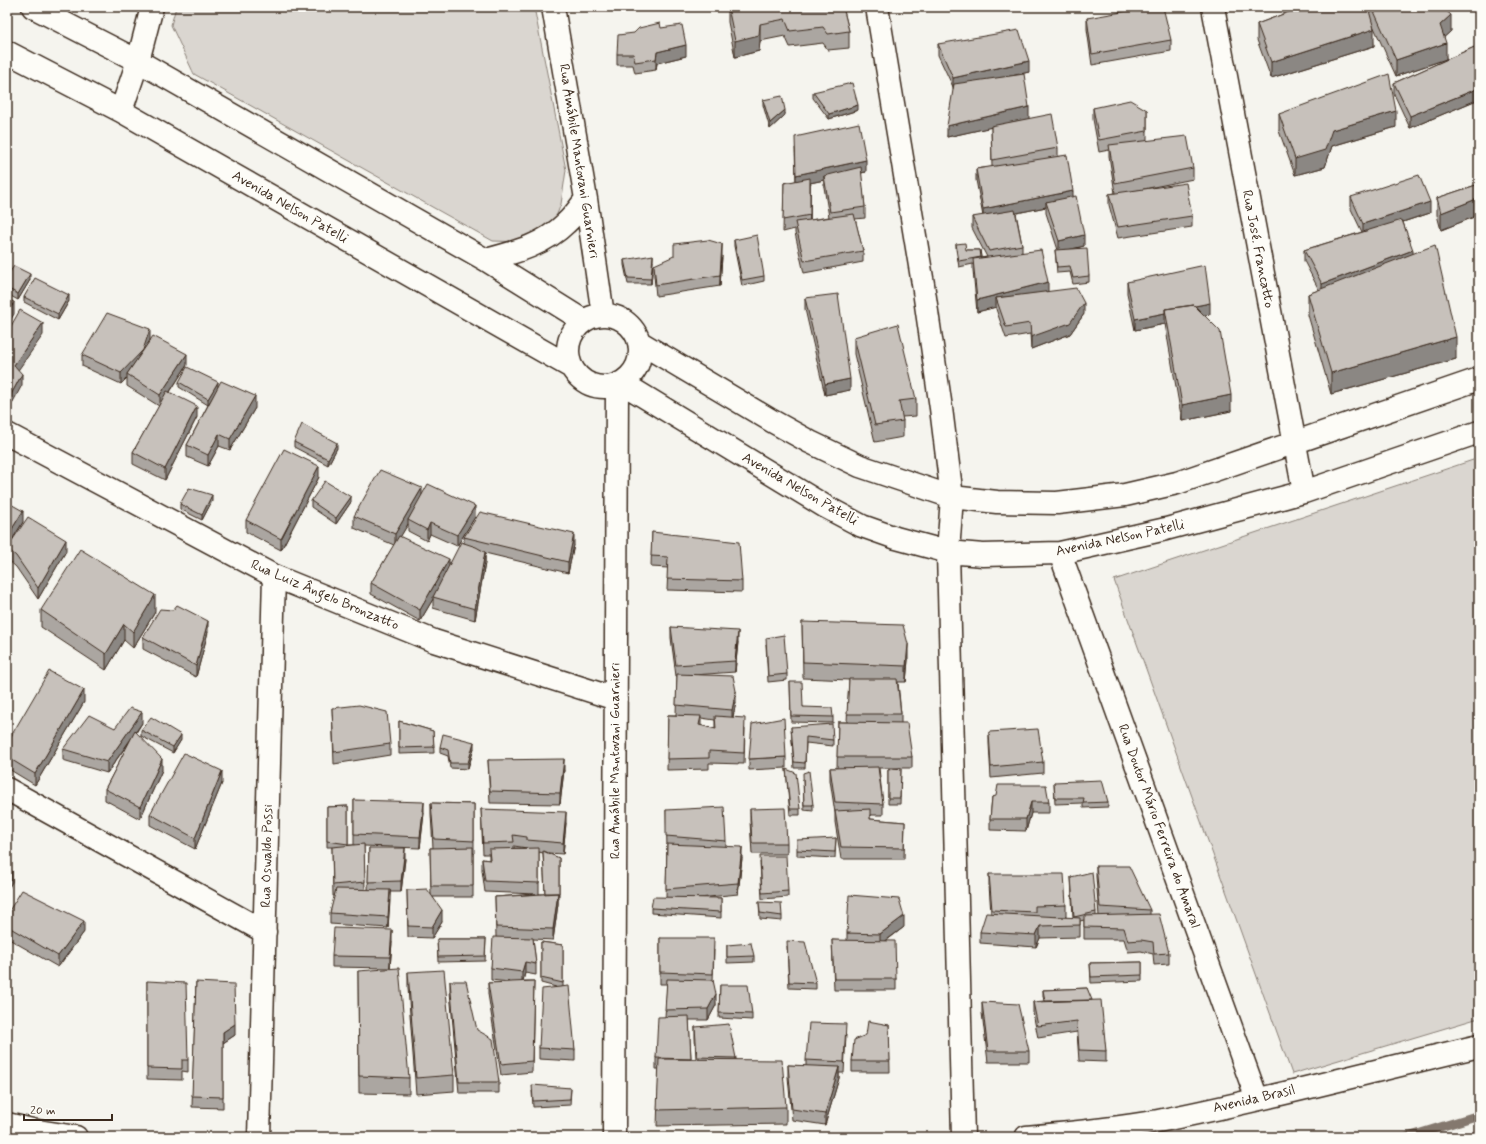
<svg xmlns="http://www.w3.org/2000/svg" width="1486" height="1144" viewBox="0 0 1486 1144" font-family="Mynerve,sans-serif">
<rect width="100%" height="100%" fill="#f5f4ee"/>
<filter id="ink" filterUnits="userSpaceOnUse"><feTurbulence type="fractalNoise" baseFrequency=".025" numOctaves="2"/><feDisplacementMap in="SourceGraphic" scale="8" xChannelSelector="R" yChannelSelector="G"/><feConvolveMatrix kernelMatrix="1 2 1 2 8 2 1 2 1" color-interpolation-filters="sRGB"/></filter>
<g filter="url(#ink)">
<!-- green -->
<path fill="#dad6d0" stroke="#8a8077" d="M176,7H534L566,170L561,204L550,232L526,242L493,241L194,74L171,25Z
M1479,458V1018L1292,1074L1114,580Z"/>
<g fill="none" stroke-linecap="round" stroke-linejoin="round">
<!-- stream -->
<path stroke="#84786e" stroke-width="9" d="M1408,1137L1479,1115"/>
<!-- minor casing -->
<g stroke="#3b2a1e" stroke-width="25">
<path id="minor" d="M33,7L138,61L486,260L584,321
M553,7L586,199L603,315
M877,7L923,284L941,408L952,497L948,552L963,1137
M1213,7L1304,492
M7,52L121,111L571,367
M121,111L138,61L152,7
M486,260C516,252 544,245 566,223C574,216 580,207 586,199
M568 351a36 36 0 1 1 72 0a36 36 0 1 1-72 0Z
M639,342L772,421L810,442L860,466L952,497L997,502L1057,503L1125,495L1177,483L1479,379
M622,383L826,507L862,526L896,538L948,552L983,555L1060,553L1166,529L1304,492L1479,432
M7,434L274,576L434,641L616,699
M1060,553L1257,1099
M7,789L265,932
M259,1137L274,576
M614,1137L617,386"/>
</g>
<!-- major casing -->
<g stroke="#3b2a1e" stroke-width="25">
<path id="major" d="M7,1124L32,1130L76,1137
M1026,1137C1070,1133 1114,1129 1158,1121C1266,1100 1372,1071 1479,1046"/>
</g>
<!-- minor -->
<use href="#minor" stroke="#fdfcf7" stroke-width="22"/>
<!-- major -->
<use href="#major" stroke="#fdfcf7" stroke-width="22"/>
</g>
<!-- wall -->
<path fill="#aba6a1" stroke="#3b2a1e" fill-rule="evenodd" d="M728,7H843L849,31V48L828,50L823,43L790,47L785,36L760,41L759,51L735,57L728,22Z
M1302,7H1442L1451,31L1444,37L1446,59L1396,76L1372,23L1374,46L1271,78L1257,40V24Z
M1087,18L1171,40V51L1092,65L1087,29Z
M661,28L686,56L657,63L656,70L635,73L633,65H617V54L634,33Z
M938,44L1029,72L1015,75L1029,119L1058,148V156L1073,196L1084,246L1072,249L1089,276V282L1073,284L1070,272L1057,273L1055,250H1058L1046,213V207L1016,213L1022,245V252L1048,292L1084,314L1070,334L1031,349L1030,334L1006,338L996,309V307L977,312L973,270V264L959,267L956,249V244L966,250H980L981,258L987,257L972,228V217L983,216L976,180V169L992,167L991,127L947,137L954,89L938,55Z
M1479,45V99L1410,128L1394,94V83Z
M813,92L858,110L829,119L813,98Z
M763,100L785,115L770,129L763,105Z
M1093,108L1147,110V141L1193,168V179L1134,191L1192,216V227L1118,238L1109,205V194L1115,193L1109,156V150L1099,152L1093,119Z
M1279,114L1396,127L1332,146L1325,167L1295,175L1279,131Z
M795,148L866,172L861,173L865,207V218L855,219L863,251V262L804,273L795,233V229L783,232L784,183L796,181ZM824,180V187L829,217L810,220V183Z
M1479,184V215L1441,230L1437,215V198Z
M1351,197L1430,213L1403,222L1413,254L1456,359L1331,394L1308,315V294L1319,290L1304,261V250L1362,232L1351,209Z
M734,240L764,276V281L742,286L734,246Z
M722,256L720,286L656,296L654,276V265Z
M624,260L653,261L651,284H628L624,265Z
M7,276L30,280L18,300L7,294Z
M1127,282L1210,314L1205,315L1231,411L1182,421L1165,324L1135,330L1127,293Z
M24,297L69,301L58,320L24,302Z
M805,298L850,390L825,395L805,309Z
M854,337L916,399V416L902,417L903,421V437L875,442L854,354Z
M150,341L187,365L170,392L197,417L165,480L133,464V452L159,406L127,386V378L121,384L82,366V355Z
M179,382L218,386L255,408L230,450L219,446L208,466L187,457V445L208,405L179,387Z
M294,442L337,448L328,465L294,447Z
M319,477L281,550L246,532V520Z
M422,494L475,517L457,546L430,534L427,541L408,531V524L400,537L449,565L464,543V537L574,545L568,573L485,553V563L475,620L433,608V599L420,621L371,594V583L394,545L354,528V516Z
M212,501L202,520L180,509V504Z
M311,501L351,502L336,524L311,507Z
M7,502L23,522L12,539L66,551L38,599L16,567L7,559Z
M652,532L742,581V592L667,590L668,568L651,567Z
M41,610L155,612L133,648L124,640L106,670L41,627Z
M173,610L208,632L196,677L143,649V637Z
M802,622L908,660L906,682H898L901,714V723L912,757V768H879L883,804V815H870V819L905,822L904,859H841L835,822V813L830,780V768H837L838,722H847L849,680L803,678Z
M671,627L738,642L735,672L694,675L736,702L733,717L745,729L744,764L709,763V769L667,770L668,715H676L677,676H676L671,638ZM701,718L715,720V729L701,726Z
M766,644L787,674V680L768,682Z
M790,682L803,707L833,717V723L791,722Z
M84,702L35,785L7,768V743Z
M332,708L390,744V755L334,764Z
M399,721L433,731L434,753L399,754Z
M142,723L136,733L162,770L140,819L105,800V789L130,741L107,773L63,760V749L115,728Z
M791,727L833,740V746L806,743L805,768H794Z
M141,730L181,740L173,753L141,736Z
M989,732L1043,762V773L991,778L989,743Z
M440,747L474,748L468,769L450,768L448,756L440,753Z
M786,757V768L749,770V759Z
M488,760L564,770L560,804L490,803Z
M901,768L900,804H888V770Z
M786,769L800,809V815H790Z
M803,779L813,805V811L804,810Z
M1054,782L1108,802V807L1083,808V803L1055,804Z
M222,783L195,849L150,825V814Z
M992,797L1049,802V813H1031L1026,831L990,830V819Z
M354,800L424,813L420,848L364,846L365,890H368L369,848L405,859L401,892H390L388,928L330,924V913L335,896H333L332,847H327V807L348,806V845H354Z
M431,803L474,804V853H473V897H433L442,922L432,938L408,937L407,890L431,895L430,848H433L431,814Z
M481,809L566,823L563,854L548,853L559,858V899H558V904L553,940L533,939L536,964V975L525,973L523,981H534L532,1072L501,1075L488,994V983L509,982L491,980V968L496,937L495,897L536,894L485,892L482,870V859L489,860V854H483ZM514,846L527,848H514ZM539,852L543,853L545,894H539Z
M750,809L787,843V854H752L750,821Z
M666,810L726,841V846L742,858L738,894L699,898H721V918L651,913V908L666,897L667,847Z
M836,838L835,858L797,856V850Z
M760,862L788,891V897L762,899Z
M1096,866L1150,910V914L1169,953V964L1154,965L1153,954L1141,951L1128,952L1124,939H1084V920L1080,921V937L1040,938L1036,947L980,943V932L991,914L989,885V874L1066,905V917H1054L1073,918L1071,877L1096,912V916H1099L1096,877Z
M759,902L782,916V921L760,919Z
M7,914L84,932L58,967L7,938Z
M904,927L886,941L896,979V990H834L832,940L847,941V933Z
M660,938L714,950L713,981L716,1005L708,1020H689L691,1059H696L695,1038V1027L736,1058V1060L786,1107V1124L657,1126L659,1069H656V1058L665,1017L667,984H660Z
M437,939H486L485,961L438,962Z
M392,942L390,968L332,967V956Z
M541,942L563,945V986L575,1050V1061L539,1059V1048L556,987L541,983Z
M727,945L754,956V962L727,963Z
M787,946L816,983V989L789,988Z
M1142,962V981L1091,983L1090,963Z
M358,971L409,1078V1094L359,1093Z
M408,972L454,1075V1091L416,1094L408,988Z
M147,981L188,1060V1072L182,1071V1080L147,1079Z
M450,981L499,1082V1093H459L450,992Z
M196,982L235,1035L223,1043V1108L192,1107Z
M720,985L752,1014V1020L719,1018Z
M1087,988L1106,1051V1062L1079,1061L1077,1032L1038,1038L1033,1013V1002L1044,1001L1043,996V990Z
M982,1002L1029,1051V1062H988L982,1013Z
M889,1025L890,1072H852V1061L866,1035Z
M846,1035L844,1073H839V1078L825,1125L792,1120L788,1077V1065L806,1066V1060Z
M571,1088L570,1105L533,1107L532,1091Z"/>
<!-- shaded-wall -->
<path fill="#8b8783" stroke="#3b2a1e" d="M1451,15V31L1440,41V25Z
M760,24V41L759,51L735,57V41Z
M1374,29V46L1271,78V62Z
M1446,43V59L1396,76V60Z
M686,45V56L657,63L656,70V59L657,52Z
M1029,61V72L953,89V78Z
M1479,88V99L1410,128V116Z
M858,105V110L829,119V114Z
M1029,107V119L947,137V126Z
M785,110V115L770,129V123Z
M1396,111V127L1332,146L1325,167L1295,175V159L1332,130Z
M866,160V172L825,180L824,176V180L810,183V227V183L796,186V175Z
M1073,191V202H1046V207L983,220V209Z
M1479,198V215L1441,230V213Z
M1430,202V213L1363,235V224Z
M1084,235V246L1059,252V241Z
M722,244V256L720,286V275Z
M1413,250V261L1322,296V284Z
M653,255V261L651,284V279Z
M30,274V280L18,300V294Z
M1048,282V293L996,298V307L977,312V300Z
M69,295V301L58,320V314Z
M14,302V314L7,326V315Z
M1084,303V314L1070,334L1031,349V337Z
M1210,303V314L1168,323L1166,312Z
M1165,313V324L1135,330V319Z
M43,323V335L14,376V365Z
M150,329V341L127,374V378L121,384V373Z
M1456,337V359L1331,394V373Z
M187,354V365L160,407V395Z
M22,374V385L7,413V402Z
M850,379V390L825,395V384Z
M218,382V388L208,405V399Z
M1231,395V411L1182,421V405Z
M255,396V408L230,450V439Z
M197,406V417L165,480V469Z
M219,434V446L208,466V455Z
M337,443V448L328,465V459Z
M319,466V477L281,550V539Z
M422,488V499L408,520V524L395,546V534Z
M212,495V501L202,520V515Z
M351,497V502L336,524V518Z
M475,506V517L457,546V535Z
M23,511V522L7,548V537Z
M430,523V534L427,541V530Z
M574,534V545L568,573V562Z
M66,540V551L38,599V588Z
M485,552V563L475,620V609Z
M449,559V570L433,597V599L420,621V610Z
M155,595V612L133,648V632Z
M208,621V632L196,677V666Z
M124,624V640L106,670V654Z
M738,631V642L735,672V661Z
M908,644V660L906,682V666Z
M84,690V702L35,785V774Z
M736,691V702L732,721V710Z
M142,712V723L107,773V762Z
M181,735V740L173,753V747Z
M474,742V748L468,769V763Z
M162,759V770L140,819V807Z
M564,759V770L560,804V793Z
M222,771V783L195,849V838Z
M424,802V813L420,848V837Z
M1031,802V813L1026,831V819Z
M566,812V823L563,854V843Z
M742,847V858L738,894V883Z
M405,848V859L401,892V881Z
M12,871V882L7,891V880Z
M390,890V901L388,928V917Z
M558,893V904L553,940V929Z
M442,910V922L432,938V927Z
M904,916V927L880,945V934Z
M84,921V932L58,967V956Z
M1040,926V938L1036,947V935Z
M392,930V942L390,968V957Z
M525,962V973L522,984V972Z
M716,994V1005L708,1020V1009Z
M235,1024V1035L223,1043V1032Z
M839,1067V1078L825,1125V1114Z"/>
<!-- building -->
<path fill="#c7c1bb" stroke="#3b2a1e" d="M728,7H843L849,31L828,34L823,27L790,31L785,19L760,24L759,35L735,41Z
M1151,7H1163L1171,40L1092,54L1087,18Z
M1302,7H1368L1374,29L1271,62L1257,24Z
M1372,7H1442L1451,15L1440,25L1446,43L1396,60Z
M660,23L661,28L682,25L686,45L657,52L656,59L635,62L633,54H617L618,35L634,33L639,28Z
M1019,30L1029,61L953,78L938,44Z
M1479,45V88L1410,116L1394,83Z
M1024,74L1029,107L947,126L954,84Z
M1389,74L1396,111L1332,130L1325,150L1295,159L1279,114Z
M852,83L858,105L829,114L813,92Z
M782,96L785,110L770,123L763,100Z
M1130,100L1147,110V131L1099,140L1093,108Z
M1052,114L1058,148L992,160L991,126Z
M859,123L866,160L796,175L795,137Z
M1187,136L1193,168L1115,183L1109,145Z
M1067,155L1073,191L983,209L976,169Z
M861,167L865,207L830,212L824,176Z
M1419,175L1430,202L1363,224L1351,197Z
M810,178V215L783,220L784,183Z
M1186,183L1192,216L1118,227L1109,194Z
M1479,184V198L1441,213L1437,198Z
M1076,196L1084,235L1059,241L1046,202Z
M1015,210L1022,245L989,251L972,217Z
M854,214L863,251L804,261L795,222Z
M1402,220L1413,250L1322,284L1304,250Z
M757,235L764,276L742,280L734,240Z
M708,240L722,244L720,275L656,285L654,265L674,256V244Z
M965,243L966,250H980L981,257L959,261L956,244Z
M1435,245L1456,337L1331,373L1308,294Z
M1087,248L1089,276L1073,278L1070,266L1057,267L1055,250Z
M1041,250L1048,282L977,300L973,259Z
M653,255L651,279L628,278L624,260Z
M1205,265L1210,303L1195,306L1194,305L1165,309V313L1135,319L1127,282Z
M14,266L30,274L18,294L7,288V276Z
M35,278L69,295L58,314L24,297Z
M1076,288L1084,303L1070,323L1031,337L1030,323L1006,327L996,298Z
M838,294L850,379L825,384L805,298Z
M7,299L14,302L7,315Z
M1194,305L1220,331L1231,395L1182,405L1165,309Z
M20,310L43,323L14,365L22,374L7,402V333Z
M107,313L150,329L143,350L121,373L82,355Z
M898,324L916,399L899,401L903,421L875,425L854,337Z
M153,336L187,354L160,395L127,374Z
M187,367L218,382L208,399L179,382Z
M221,381L255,396L230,439L219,434L208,455L187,445Z
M167,391L197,406L165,469L133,452Z
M302,424L337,443L328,459L294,442Z
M284,449L319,466L281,539L246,520Z
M380,470L422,488L395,534L354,516Z
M325,481L351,497L336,518L311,501Z
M428,484L475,506L457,535L430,523L427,530L408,520Z
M189,488L212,495L202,515L180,504Z
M7,502L23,511L7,537Z
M480,512L574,534L568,562L464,537Z
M28,517L66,540L38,588L16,556L7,548Z
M652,532L739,542L742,581L667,579L668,557L651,556Z
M399,536L449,559L420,610L371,583Z
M461,542L476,547L485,552L475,609L433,597Z
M80,549L155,595L133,632L124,624L106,654L41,610Z
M177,605L208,621L196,666L143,637L160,609L173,610Z
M802,622L903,625L908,644L906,666L803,662Z
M671,627L738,631L735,661L676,665Z
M784,635L787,674L768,676L766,638Z
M49,671L84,690L35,774L7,757V743Z
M677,674L733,676L736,691L732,710L676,705Z
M849,679H897L901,714H847Z
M790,682H802L803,707L832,708L833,717L791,716Z
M359,705L387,712L390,744L334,752L332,708Z
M130,708L142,712L107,762L63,749L89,715L115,728Z
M668,715L701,716L699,725L716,729L715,716L745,718L744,753L709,751V758L667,759Z
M151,717L181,735L173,747L141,730Z
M784,718L786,757L749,759L752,724Z
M399,721L433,731L434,747L399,748Z
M838,722L907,723L912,757H837Z
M832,724L833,740L806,737L805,763L794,762L791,727Z
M1038,729L1043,762L991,767L989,732Z
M135,731L162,759L140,807L105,789Z
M443,734L474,742L468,763H450L448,750L440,747Z
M184,753L222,771L195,838L150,814Z
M564,759L560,793L490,791L488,760Z
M878,767L883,804L835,802L830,768Z
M901,768L900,798H888V770Z
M786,769L796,773L800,809H790Z
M809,771L813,805H804L803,773Z
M1102,780L1108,802L1083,803L1084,798H1055L1054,782Z
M998,785H1046L1049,802H1031L1026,819H990L992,797L996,796Z
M354,800L424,802L420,837L354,834Z
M431,803L474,804V841L434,839Z
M348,806V844L327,841V807Z
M724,807L726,841L666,836V810Z
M785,808L787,843H752L750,809Z
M481,809L566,812L563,843L527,840V837L513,835L514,842L483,843Z
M870,809V819L905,822L904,848L841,847L835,811Z
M836,838L835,852L797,850V840Z
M364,844L365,882L333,885L332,847Z
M667,844L742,847L738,883L666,889Z
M473,847V886H431L430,848Z
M369,848H405L401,881L368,882Z
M539,848V883L485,881L482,859L490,860L489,849Z
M543,851L559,858V893H545Z
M760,856H786L788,891L762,893Z
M1096,866H1129L1150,910L1100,907Z
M7,867L12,871L7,880Z
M1092,872L1096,912L1074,917L1071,877Z
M989,874H1064L1066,905L1035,906V912L992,910Z
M336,889L390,890L388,917L330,913Z
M427,889L442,910L432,927L408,926L407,890Z
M22,890L84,921L58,956L7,926V914Z
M558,893L553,929L496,927L495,897Z
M849,895L899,899L904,916L880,934L847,933Z
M653,897L721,898V912L651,908Z
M759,902L781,903L782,916L760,913Z
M986,913L1080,918V925L1040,926L1036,935L980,932Z
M1159,914L1169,953L1154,954L1153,942L1141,940L1128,941L1124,928L1084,927V916Z
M334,928L392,930L390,957L332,956Z
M493,937L533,938L536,964L525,962L522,972L491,968Z
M660,938H714L713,974L660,972Z
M437,939H486L485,956L438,957Z
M832,940L895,941L896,979H834Z
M787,941L805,942L816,983L789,982Z
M541,942L563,945V983L541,978Z
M751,943L754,956L727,957V945Z
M1142,962V975L1091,977L1090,963Z
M399,968L409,1078L359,1076L358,971Z
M444,970L454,1075L416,1078L408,972Z
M667,979L713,980L716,994L708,1009L665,1010Z
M147,981L186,983L188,1060H182V1069L147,1068Z
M450,981H466L477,1030L493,1039L499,1082H459Z
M534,981L532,1061L501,1064L488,983Z
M196,982L234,984L235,1024L223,1032V1097L192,1096Z
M720,985H748L752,1014L719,1013Z
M569,986L575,1050L539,1048L542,989Z
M1087,988L1092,1000L1045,1001L1043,990Z
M1101,1000L1106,1051L1079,1050L1077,1021L1038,1026L1033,1002Z
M982,1002L1018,1004L1029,1051H988Z
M689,1016L691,1059L656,1058L658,1017Z
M868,1021L889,1025L890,1061H852L854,1040L866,1035Z
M809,1023L846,1024L844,1062L806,1060Z
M729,1024L736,1058L697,1057L695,1027Z
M659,1059L782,1060L786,1107L657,1110Z
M788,1065L839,1067L825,1114L792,1109Z
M532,1085L571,1088L570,1099L533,1101Z"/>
</g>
<g text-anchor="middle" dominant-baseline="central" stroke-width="3" stroke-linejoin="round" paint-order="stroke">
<!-- street labels -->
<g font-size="14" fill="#3b2a1e" stroke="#fdfcf7">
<text transform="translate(579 161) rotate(81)">Rua Amábile Mantovani Guarnieri</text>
<text transform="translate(290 207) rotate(30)">Avenida Nelson Patelli</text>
<text transform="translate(1258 249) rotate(79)">Rua José. Francatto</text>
<text transform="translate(800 489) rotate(30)">Avenida Nelson Patelli</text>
<text transform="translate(1120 538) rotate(-12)">Avenida Nelson Patelli</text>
<text transform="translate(325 595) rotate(23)">Rua Luiz Ângelo Bronzatto</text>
<text transform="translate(615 761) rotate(-90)">Rua Amábile Mantovani Guarnieri</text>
<text transform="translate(1159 826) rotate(70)">Rua Doutor Mário Ferreira do Amaral</text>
<text transform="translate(267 856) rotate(-89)">Rua Oswaldo Possi</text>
<text transform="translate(1254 1099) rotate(-13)">Avenida Brasil</text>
</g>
</g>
<!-- margin -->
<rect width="1486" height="1144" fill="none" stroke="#fdfcf7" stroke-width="24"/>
<rect x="12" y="12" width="1462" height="1120" fill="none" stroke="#3b2a1e" stroke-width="1.5" filter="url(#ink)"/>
<!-- scale -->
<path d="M24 1114v6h88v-6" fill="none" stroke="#3b2a1e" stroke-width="2"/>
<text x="30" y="1114" font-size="12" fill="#3b2a1e" stroke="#fdfcf7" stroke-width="3" paint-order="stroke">20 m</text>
</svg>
